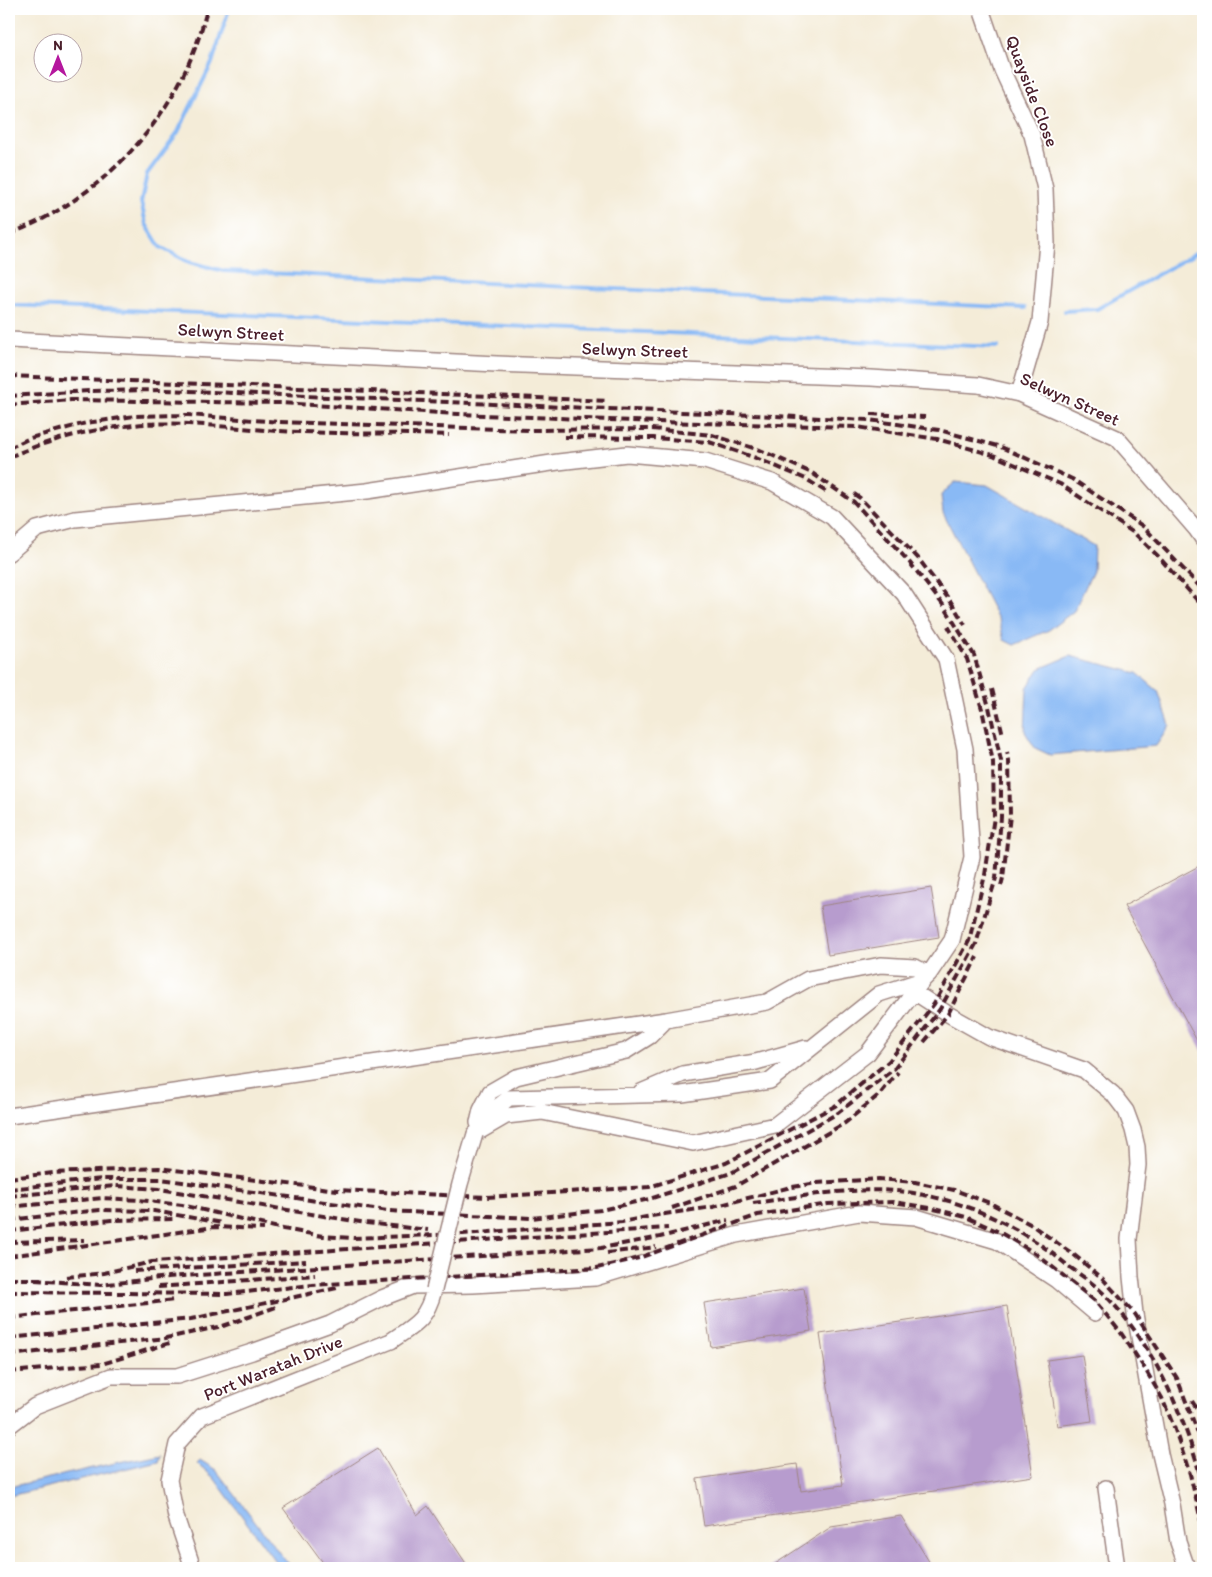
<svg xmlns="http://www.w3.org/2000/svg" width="1212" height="1577" viewBox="0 0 1212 1577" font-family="Itim,sans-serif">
<rect width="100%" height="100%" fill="#fff"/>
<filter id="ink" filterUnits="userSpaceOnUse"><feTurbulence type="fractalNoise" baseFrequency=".02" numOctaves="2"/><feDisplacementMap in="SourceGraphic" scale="10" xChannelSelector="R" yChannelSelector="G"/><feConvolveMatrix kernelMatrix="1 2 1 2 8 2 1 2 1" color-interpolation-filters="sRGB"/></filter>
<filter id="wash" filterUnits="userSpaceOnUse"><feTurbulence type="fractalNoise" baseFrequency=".0096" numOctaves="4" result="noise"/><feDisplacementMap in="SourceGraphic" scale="20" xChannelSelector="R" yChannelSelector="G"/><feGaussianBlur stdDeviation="1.12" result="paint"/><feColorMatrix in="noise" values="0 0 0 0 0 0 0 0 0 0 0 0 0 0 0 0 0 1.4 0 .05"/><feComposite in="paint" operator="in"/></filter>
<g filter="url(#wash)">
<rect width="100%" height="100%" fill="#f4ecd8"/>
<!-- water -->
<path fill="#89b9f5" stroke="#6a6c90" d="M955,482L987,485L1094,546L1093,571L1074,611L1049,630L1014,645L1004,640L999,621L943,513L941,495Z
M1070,656L1137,673L1158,691L1170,725L1156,746L1050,755L1035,748L1025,732L1027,688L1039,669Z
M160,1454L158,1461L9,1496V1487L120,1462Z
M200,1460L216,1470L291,1568H280L214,1478L197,1463Z"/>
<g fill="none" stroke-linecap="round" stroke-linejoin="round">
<!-- stream -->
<path stroke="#89b9f5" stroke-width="4" d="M229,9L212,63L178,132L147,174L141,202L146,224L160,247L189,262L224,271L1025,308
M9,305L998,347
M1065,311L1097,309L1203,249"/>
</g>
<g id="blocks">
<!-- building -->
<path fill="#b79cce" d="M1199,866L1203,874V1052L1124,906Z
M931,888L939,937L828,955L820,906Z
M804,1288L811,1331L711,1347L704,1303Z
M1007,1306L1033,1476L704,1526L697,1479L797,1464L801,1491L843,1485L820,1334Z
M1082,1355L1092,1421L1057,1426L1047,1360Z
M378,1448L417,1515L428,1506L469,1568H327L283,1508Z
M901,1516L933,1568H769L831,1527Z"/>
</g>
</g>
<g filter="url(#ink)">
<use href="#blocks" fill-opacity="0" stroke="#9f8682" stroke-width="1"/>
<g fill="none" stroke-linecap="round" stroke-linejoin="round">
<!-- minor casing -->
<g stroke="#9f8682" stroke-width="18">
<path id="minor" d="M981,9L1002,70L1032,135L1045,189L1047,243L1040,322L1019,394
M9,340L497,364L871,378L978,385L1019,394L1117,438L1196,529L1203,539
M9,553L37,529L75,519L367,491L558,462L627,454L705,461L772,482L832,517L904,594L946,659L965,749L972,857L952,940L929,974L923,980L868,1053L775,1125L693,1143L542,1112L506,1116L475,1134
M914,992L948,1014L989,1037L1084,1070L1113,1094L1126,1111L1133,1130L1137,1147L1138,1165L1129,1239L1131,1277L1135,1314L1160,1454L1172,1504L1178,1542L1187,1568
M641,1092L683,1074L756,1062L806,1048
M9,1116L666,1020L767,1002L808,979L881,965L915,967L929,974
M478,1122L509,1098L682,1094L770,1081L879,994L923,980
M478,1123L481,1110L490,1092L516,1077L626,1051L650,1036L666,1020
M9,1426L35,1406L111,1376H177L252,1352L330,1324L382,1298L413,1286L473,1285L595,1278L736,1235L859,1213L916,1217L997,1241L1056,1280L1095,1313
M1106,1488L1117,1568
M193,1568L176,1517L169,1480L177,1444L202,1416L391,1341C416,1324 426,1320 434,1290"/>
</g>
<!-- minor -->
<use href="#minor" stroke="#fff" stroke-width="15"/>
<!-- rail -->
<path stroke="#4a1f2b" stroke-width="4" stroke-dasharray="8 4" stroke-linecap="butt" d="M9,234C107,197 183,111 207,9
M9,376L608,401
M9,396L89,391L165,390L869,420L939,430L1001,447L1072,479L1144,527L1203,590
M9,405L71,400L281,403L458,414L658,422L857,427L937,439L993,455L1060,484L1134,533L1158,556L1203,607
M871,414L925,417
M564,437L653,438L709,442L756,458L806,479L828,493
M9,448L30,438L86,423L135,416L188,415L280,422L529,430L652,429L712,435L760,450L812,473L854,502L910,563L944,606L974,655L989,707L1001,761V817L996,878L976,944L940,1009L895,1068L838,1113L731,1173L649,1199L601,1210L532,1218L388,1211L161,1179H102L9,1189
M9,457C49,440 90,429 134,425C181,420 230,428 278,431C335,434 392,433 449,435
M854,494L860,498L918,558L951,602L965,625
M992,689L1003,735
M1001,886L1003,878L1010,815L1009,760L1007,752
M924,1042L948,1014L977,957
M9,1178L53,1173L159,1168L337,1190L486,1197L649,1187L726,1163L835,1106L889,1061L934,1004L969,941L985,875L994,817L993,762L982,709L967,659L948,626
M9,1196L116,1186L160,1189L366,1223L428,1230
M753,1203C808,1196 864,1184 919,1194C974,1204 1024,1229 1067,1265C1079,1274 1092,1282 1103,1293C1153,1342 1186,1418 1203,1486
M9,1207L102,1198L139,1200L182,1205L283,1229L323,1236L353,1238L463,1234L622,1222L651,1216L713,1207L787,1188L817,1183L879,1179L915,1182L954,1190L990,1203L1030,1224L1073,1254L1102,1278L1135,1314L1177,1378L1203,1446
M672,1208L736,1186L845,1123L881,1093L898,1072
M9,1220L100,1210L154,1211L222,1223
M9,1231L111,1220L173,1219
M9,1242L84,1240
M607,1253L656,1247
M9,1256L214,1227L264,1229
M134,1271L306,1261
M66,1277L104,1273L152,1262L668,1228
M9,1279H41
M35,1280L100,1285L168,1277L601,1248L660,1237L728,1220
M158,1287L315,1275
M9,1292L227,1294L312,1285L597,1268L639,1258L758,1215L828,1204L894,1202L930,1208L966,1217L999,1232L1035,1253L1095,1301L1121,1333L1145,1369L1162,1398L1174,1427L1190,1474L1200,1516L1203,1540
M9,1318L175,1300
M9,1338L191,1319L337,1288
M9,1355L166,1338L223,1326L276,1307
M9,1372L102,1364L173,1342
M1192,1401L1203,1418"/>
<!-- minor-bridge casing -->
<g stroke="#9f8682" stroke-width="18" stroke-linecap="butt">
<path id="minor-bridge" d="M434,1290L460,1184L475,1134"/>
</g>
<!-- minor-bridge -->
<use href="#minor-bridge" stroke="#fff" stroke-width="15"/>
</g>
</g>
<g text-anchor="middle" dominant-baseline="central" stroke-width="4" stroke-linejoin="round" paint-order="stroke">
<!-- street labels -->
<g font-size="18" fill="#4a1f2b" stroke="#fff">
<text transform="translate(1032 91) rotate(69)">Quayside Close</text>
<text transform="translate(231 332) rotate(3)">Selwyn Street</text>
<text transform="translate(635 350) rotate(2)">Selwyn Street</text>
<text transform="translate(1070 399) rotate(24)">Selwyn Street</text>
<text transform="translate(273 1368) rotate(-22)">Port Waratah Drive</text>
</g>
</g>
<!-- margin -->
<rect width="1212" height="1577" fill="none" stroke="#fff" stroke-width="30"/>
<!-- north arrow -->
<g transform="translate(58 58)"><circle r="24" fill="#ffffff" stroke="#b7a5aa"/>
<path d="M0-4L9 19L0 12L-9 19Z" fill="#b5179e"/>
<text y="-8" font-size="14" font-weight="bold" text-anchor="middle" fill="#4a1f2b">N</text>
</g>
</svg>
